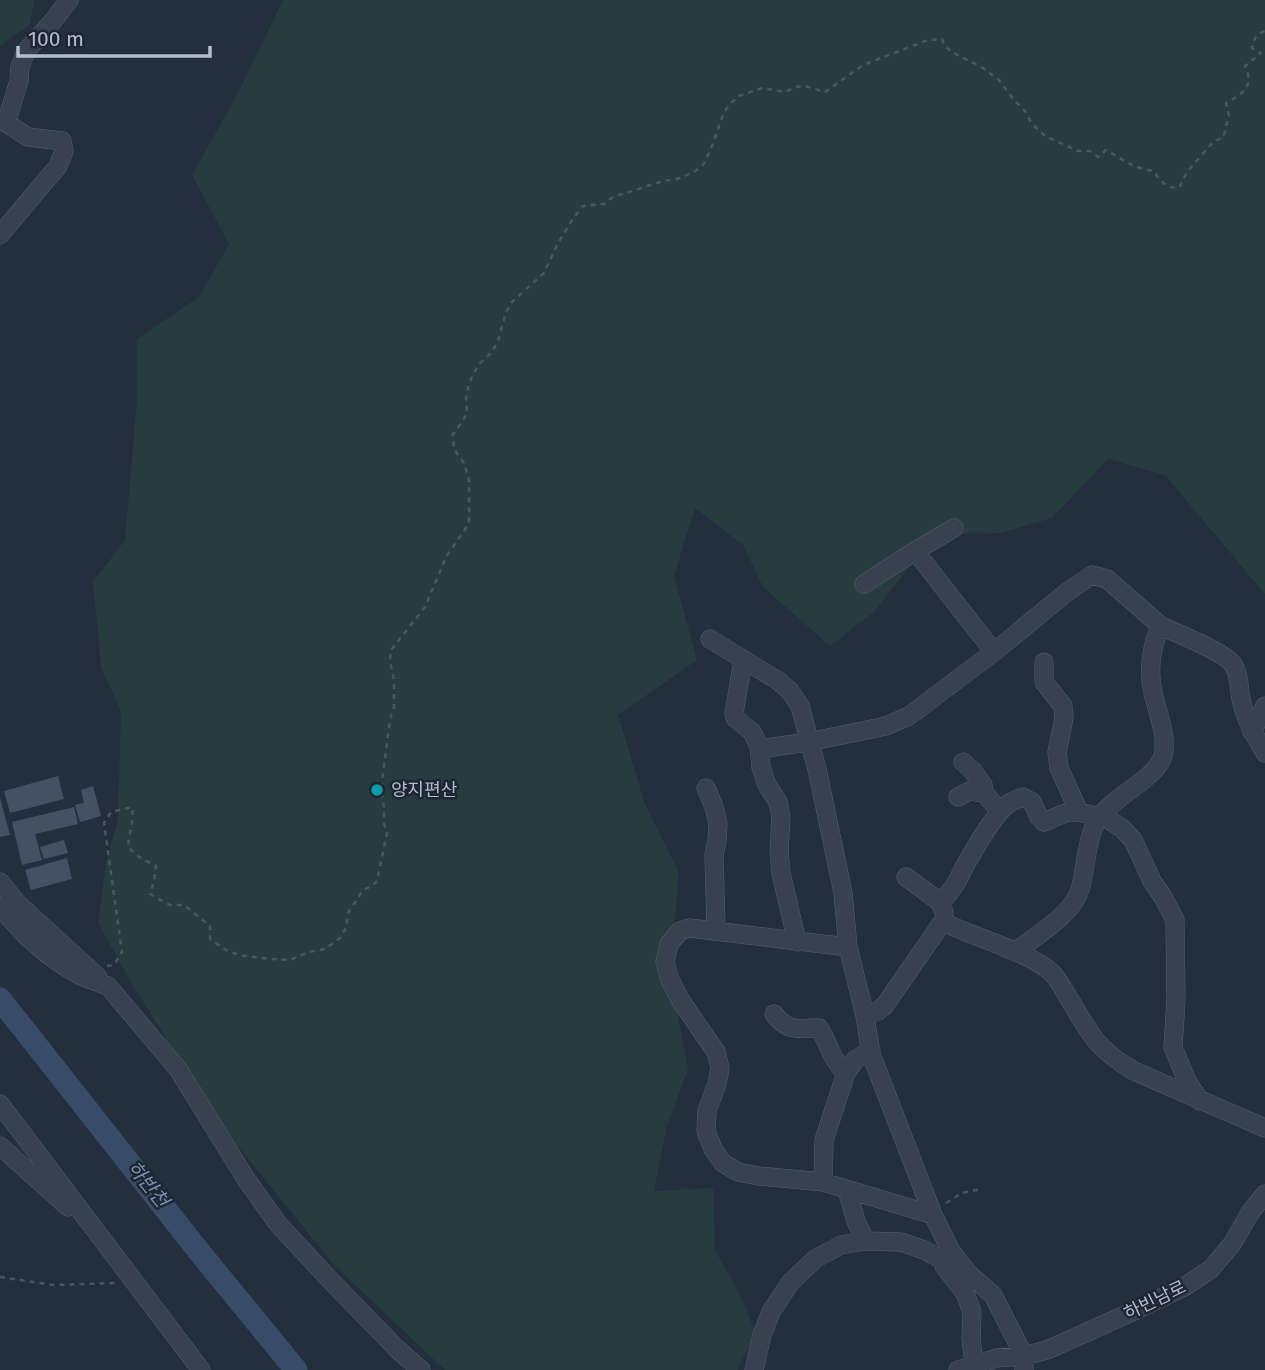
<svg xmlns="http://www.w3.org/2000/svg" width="1265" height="1370" viewBox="0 0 1265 1370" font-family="'Fira Sans','Noto Sans KR',sans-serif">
<rect width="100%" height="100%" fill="#242f3e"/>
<!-- green -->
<path fill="#263c3f" d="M0,0H34L30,24L0,46Z
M283,0H1265V594L1165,475L1108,459L1052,518L1000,533L955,534L918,556L874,612L830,646L763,587L743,545L695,508L674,576L697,660L618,715L645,804L679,872L674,931L676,1005L688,1069L667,1126L654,1191L713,1188L715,1250L739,1293L756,1333L737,1370H445L334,1265L233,1140L184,1067L131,982L98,923L106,863L118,820L121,712L101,667L93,582L125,540L137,400V339L199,297L229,244L192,175L237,95Z"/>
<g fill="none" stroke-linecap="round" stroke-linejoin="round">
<!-- river -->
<path stroke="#394c67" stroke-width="23" d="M0,999L201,1254L296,1370"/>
</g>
<!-- building -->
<path fill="#455162" d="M58,776L64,799L10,813L4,791Z
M93,786L101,816L80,822L75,805L84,803L81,790Z
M0,798L10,835L0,837Z
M74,807L78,824L35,834L42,860L22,865L12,822Z
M64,840L68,853L44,859L40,847Z
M67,858L72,879L31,890L25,870Z"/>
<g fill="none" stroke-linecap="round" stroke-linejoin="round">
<!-- minor casing -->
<g stroke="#565f6c" stroke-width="19">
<path id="minor" d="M0,235L58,166L64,151L62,141L28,137L6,123L19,81L20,67L26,51L53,21L69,0
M915,551L994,652
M864,584L915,551L954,528
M1161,626C1179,634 1217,649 1230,661C1241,672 1238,690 1242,703C1246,721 1256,738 1265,753
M710,639L777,680L790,691L800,706L817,769L843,893L848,947L865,1016L871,1054L933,1215L951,1251L969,1274L993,1295L1024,1356L997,1358L958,1370
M743,660L734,713L735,718L752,732L759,746L766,748L808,742L886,726L909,716L994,652L1067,592L1092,575L1107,579L1161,626C1151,645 1148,671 1153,693C1157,711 1168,737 1163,756C1156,779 1111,798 1098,819C1087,837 1086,865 1081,886C1075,914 1036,935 1015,952
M1044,662V682L1063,706L1064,718L1057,752L1059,768L1079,812
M1252,732L1265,706
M759,746L761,767L767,785L778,802L781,817L779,851L781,873L797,942
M963,762L973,771L983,785L984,793L1000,811
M706,788L714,807L718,824L717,841L714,855L716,930
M958,797L970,791L984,793
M906,877L940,902L944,912
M0,882L17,903L98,977
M940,902C958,887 958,876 970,857C979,841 994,815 1008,804C1012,801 1018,799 1023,797L1032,802L1039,817L1044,822L1068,812H1079L1108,819L1123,829L1133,840L1152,881L1163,897L1175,920L1176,1000L1173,1047L1187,1081L1200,1101
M0,907L25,935L47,954L64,966L81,976L108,986L178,1069L246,1179L278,1224L331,1281L398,1350L421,1370
M848,947L689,928L680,931L669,944L665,962L670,980L681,1001L716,1052L720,1068L717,1084L707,1111L706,1131L713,1149L723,1163L738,1172L759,1176L823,1182L933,1215
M774,1014C789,1033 798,1028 819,1028C830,1045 830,1058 846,1073
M865,1016L878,1011L885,1005L935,933L940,925L945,923C974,937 1029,952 1052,973C1061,982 1066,995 1073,1005C1092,1038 1100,1051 1134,1071L1265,1128
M0,1104L201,1370
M0,1146L68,1207
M823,1182L824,1140L846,1073L855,1060L871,1050
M847,1190L856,1221L865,1241
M944,1266L965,1293L972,1312L971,1338L974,1365
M754,1370L762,1335L771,1312L790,1283L815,1259L841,1245L865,1241L901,1242L924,1250L965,1272
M1024,1370V1356L1047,1350L1134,1311L1184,1287L1211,1269L1232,1244L1250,1213L1265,1194"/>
</g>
<!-- path -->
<path stroke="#44595c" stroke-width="2.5" stroke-dasharray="5 5" stroke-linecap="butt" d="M107,966L114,965L122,952L104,823L111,812L132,807C134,821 129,833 128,847L139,857L156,866L154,881L150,894L170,905H184L210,926V939L229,952L245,956L271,959L290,960L309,952L325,949L340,938L346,928L348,913L363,890L372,886L377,881L387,833L384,824V807L381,790L390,719L394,707V681L390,660L391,650L425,607L446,557L466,528L469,521V480L464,463L454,449L453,434L463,421L467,412L466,398L469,383L479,364L492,352L498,341L506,312L512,302L544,273L557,245L574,217L583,206L604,204L613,197L663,181L677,179L694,172L703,165L711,149L724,112L731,103L739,96L762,88L785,92L796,87L805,86L825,92L863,65L928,40L942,39L944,45L952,52L983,68L999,80L1014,100L1025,111L1032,124L1045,136L1078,151H1090L1098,157L1106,150C1126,161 1130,167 1154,171C1159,181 1167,188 1179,188L1187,172L1214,141L1223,138L1229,116L1226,103C1243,93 1255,87 1245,66L1261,53L1252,48C1254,39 1256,34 1265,31
M946,1203L962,1193L981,1189
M0,1277L53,1285L116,1283"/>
<!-- minor -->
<use href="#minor" stroke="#38414e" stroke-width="18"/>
</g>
<!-- markers -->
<circle fill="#0f9aa8" stroke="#1d2633" stroke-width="2.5" cx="377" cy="790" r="7"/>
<g text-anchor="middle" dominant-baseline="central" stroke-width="5" stroke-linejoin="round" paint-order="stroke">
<!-- poi labels -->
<g font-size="18" fill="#b4bcc9" stroke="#1d2633" text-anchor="start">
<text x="391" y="790">양지편산</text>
</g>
<!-- street labels -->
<g font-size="18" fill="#b4bcc9" stroke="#1d2633">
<text transform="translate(1155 1300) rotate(-26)">하빈남로</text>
</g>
<!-- water labels -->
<g font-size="19" font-style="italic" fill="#7c92b1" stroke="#1d2633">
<text transform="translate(148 1184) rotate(51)">하반천</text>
</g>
</g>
<!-- scale -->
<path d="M18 46v10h192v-10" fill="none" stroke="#b4bcc9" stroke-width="3.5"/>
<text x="28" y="46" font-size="21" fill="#b4bcc9" stroke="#1d2633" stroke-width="5" paint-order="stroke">100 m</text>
</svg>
